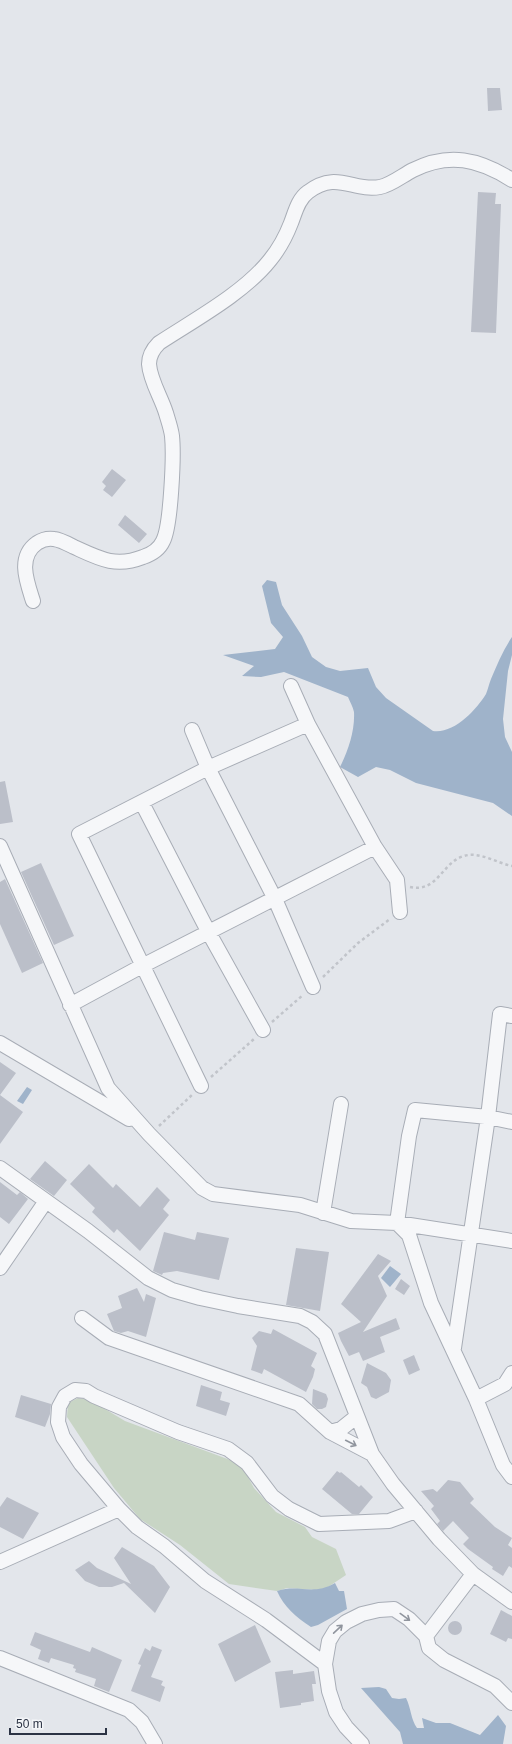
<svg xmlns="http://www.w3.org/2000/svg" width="512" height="1744" viewBox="0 0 512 1744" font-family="Arial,sans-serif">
<rect width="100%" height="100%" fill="#e3e6eb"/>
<!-- green -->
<path fill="#c8d5c5" d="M78,1398L90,1400L125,1421L241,1464L254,1488L276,1512L305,1527L312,1537L336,1549L346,1575L325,1589L318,1590L287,1588L277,1591L229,1584L180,1545L140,1519L114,1488L67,1417L68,1403Z"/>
<!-- water -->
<path fill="#9fb3ca" d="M267,580L276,582L282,605L302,636L312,657L326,667L340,671L368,668L376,687L386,698L433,731C454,734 476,710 486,694C488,689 489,684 491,679C497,665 503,650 512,637V655L508,671L503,719L505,737L512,752V816L493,803L416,783L390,770L376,767L358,777L340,767C348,751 355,731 354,712C353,707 350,702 348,697L284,672L261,677L242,676L254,666L223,655L275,649L283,637L271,623L262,586Z
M27,1087L32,1090L23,1104L17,1101Z
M390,1266L401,1274L390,1287L381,1278Z
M335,1583L339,1591H344L347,1609L318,1625L311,1627C296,1617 284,1607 277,1591C299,1584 313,1596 335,1583Z
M379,1687L386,1689L392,1698L399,1699L406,1698C411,1708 411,1720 417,1728H424L422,1718L436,1723H450L480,1735L498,1715L506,1726L503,1744H403L400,1732L361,1688Z"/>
<!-- building -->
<path fill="#bbbfc9" d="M487,88H500L502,110L488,111Z
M478,192L496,193L495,204H501L496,333L471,332Z
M112,469L126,480L112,497L103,490L106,486L102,482Z
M125,515L147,534L139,543L118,525Z
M5,781L13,822L0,824V782Z
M41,863L74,936L54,945L21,872Z
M5,879L43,963L22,973L0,924V882Z
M0,1062L16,1073L0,1095L23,1112L0,1144Z
M45,1161L67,1180L54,1196L30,1179Z
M89,1164L113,1188L116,1184L140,1207L157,1187L170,1200L163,1209L169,1215L140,1251L117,1229L114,1233L92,1212L95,1208L70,1184Z
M0,1182L17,1195L20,1192L28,1199L9,1224L0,1217Z
M164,1232L195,1240L197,1232L229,1238L219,1280L177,1271L163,1273L162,1275L153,1271Z
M296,1248L329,1252L320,1311L286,1305Z
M378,1254L391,1261L378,1276L387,1296L363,1332L396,1318L400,1329L380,1337L385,1352L363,1361L359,1352L349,1356L341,1341L338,1333L361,1322L341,1304Z
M401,1279L410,1286L404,1295L395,1289Z
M137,1288L144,1302L146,1294L156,1298L146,1337L128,1331L121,1333L114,1331L107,1314L122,1308L118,1296Z
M273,1329L317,1353L311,1366L315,1369L313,1377L306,1392L264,1369L262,1374L251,1370L257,1346L252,1338L259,1331L271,1334Z
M414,1355L420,1370L409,1375L403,1360Z
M367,1363L386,1373L391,1380L389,1392L376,1399L371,1397L367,1387L361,1383Z
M201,1385L222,1392L220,1400L230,1403L226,1416L196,1406Z
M313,1389L326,1394L328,1399L326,1407L322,1409H317L312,1404Z
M21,1395L51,1404L50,1414L45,1427L15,1417Z
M337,1471L340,1473L341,1472L359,1487L361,1485L373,1497L359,1514H352L322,1489Z
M448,1480L460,1482L474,1499L470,1503L495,1527L512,1538L508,1545L512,1548V1568L509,1566L503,1576L492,1569L493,1567L468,1549L463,1544L469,1538L453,1521L443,1531L437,1524L440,1521L431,1509L434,1506L421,1491L433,1489L437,1492Z
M7,1497L39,1513L23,1539L0,1527V1507Z
M122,1547L154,1566L170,1587L155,1613L124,1583L112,1587H99L85,1581L75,1570L89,1561L97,1568L131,1584L114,1558Z
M501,1610L512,1616V1639L508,1638L506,1642L490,1634Z
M448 1628a7 7 0 1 1 14 0a7 7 0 1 1-14 0Z
M255,1625L271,1662L235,1682L218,1644Z
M35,1632L90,1652L92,1647L122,1660L109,1692L94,1686L96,1679L75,1672L76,1669L73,1668L74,1665L51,1658L49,1663L38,1659L41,1650L30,1645Z
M152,1646L162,1650L151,1677L163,1681L161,1685L165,1687L160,1702L131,1691L141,1665L138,1664L145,1648L150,1651Z
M293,1670V1674L314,1671L316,1684H312L314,1701L301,1703V1705L280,1708L275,1672Z"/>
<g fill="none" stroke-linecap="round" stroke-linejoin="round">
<!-- street casing -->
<g stroke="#a8adb6" stroke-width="16">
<path id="street" d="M33,601C27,582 17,557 37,543C43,539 48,538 54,539C61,540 68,544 74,547C98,558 115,568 143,557C152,554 159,550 163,541C171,526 174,455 172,436C171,428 168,420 166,413C161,397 150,380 149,364C149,356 153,349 159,343C194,320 244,293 270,260C279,249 286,236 291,223C295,213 298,199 308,192C337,170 353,192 380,187C391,185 403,175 413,170C449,152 479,159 512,180
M291,686L308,724L375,847L397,880L400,912
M192,730L208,768L275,899L313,987
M142,803L209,933L263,1030
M0,846L108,1088L149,1134L202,1188L213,1194L300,1205L351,1221L397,1223L409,1235L431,1303L476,1399L503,1465L512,1477
M70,1005L142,966L375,847
M0,1043L129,1119
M201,1086L79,834L208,768L308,724
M512,1122L488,1117L415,1110L409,1136L397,1223L512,1241
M0,1168L88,1231L148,1278L172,1290L200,1298L238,1306L300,1316L312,1322L325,1334L372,1454L393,1484L439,1539L473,1574L512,1602
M323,1213L341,1104
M0,1268L46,1201
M82,1318L109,1338L299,1404L330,1432L372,1454
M454,1348L488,1117L500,1014L512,1016
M476,1399L505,1384L512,1373
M330,1432L341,1429L356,1417
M0,1562L119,1509
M426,1636L473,1574
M0,1658L129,1710L142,1722L155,1744
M325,1664L266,1620L205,1581L164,1546L137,1527L119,1509L81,1464L63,1437L58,1422L59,1407L65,1396L75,1390L86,1391L94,1396L178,1432L228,1449L247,1463L272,1496L289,1509L319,1524L389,1521L416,1511
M362,1744L346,1727L336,1712L329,1691L325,1664L329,1641L335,1631L346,1622L362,1614L379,1610L394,1609L409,1619L426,1636L429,1648L444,1660L495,1686L512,1703"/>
</g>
<!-- path -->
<path stroke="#c1c4ca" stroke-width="2.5" stroke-dasharray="3 3" stroke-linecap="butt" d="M410,887C438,893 442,862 464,856C479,851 497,863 512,866
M323,977L358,943L390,919
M272,1022L303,995
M211,1077L254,1039
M159,1126L193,1094"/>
<!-- street -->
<use href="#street" stroke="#f6f7f9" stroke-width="14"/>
</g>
<!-- one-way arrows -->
<defs><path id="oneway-shaft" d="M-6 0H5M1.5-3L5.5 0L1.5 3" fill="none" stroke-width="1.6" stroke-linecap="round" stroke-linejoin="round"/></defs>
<g stroke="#90959e">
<use href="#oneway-shaft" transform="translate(351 1443) rotate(27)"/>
<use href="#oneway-shaft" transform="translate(405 1617) rotate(36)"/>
<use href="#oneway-shaft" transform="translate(338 1629) rotate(-43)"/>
</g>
<!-- scale -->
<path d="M10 1728v6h96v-6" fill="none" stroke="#2b3344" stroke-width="2"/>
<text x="16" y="1728" font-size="12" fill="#2b3344" stroke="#f3f5f8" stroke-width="3" paint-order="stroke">50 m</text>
</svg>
